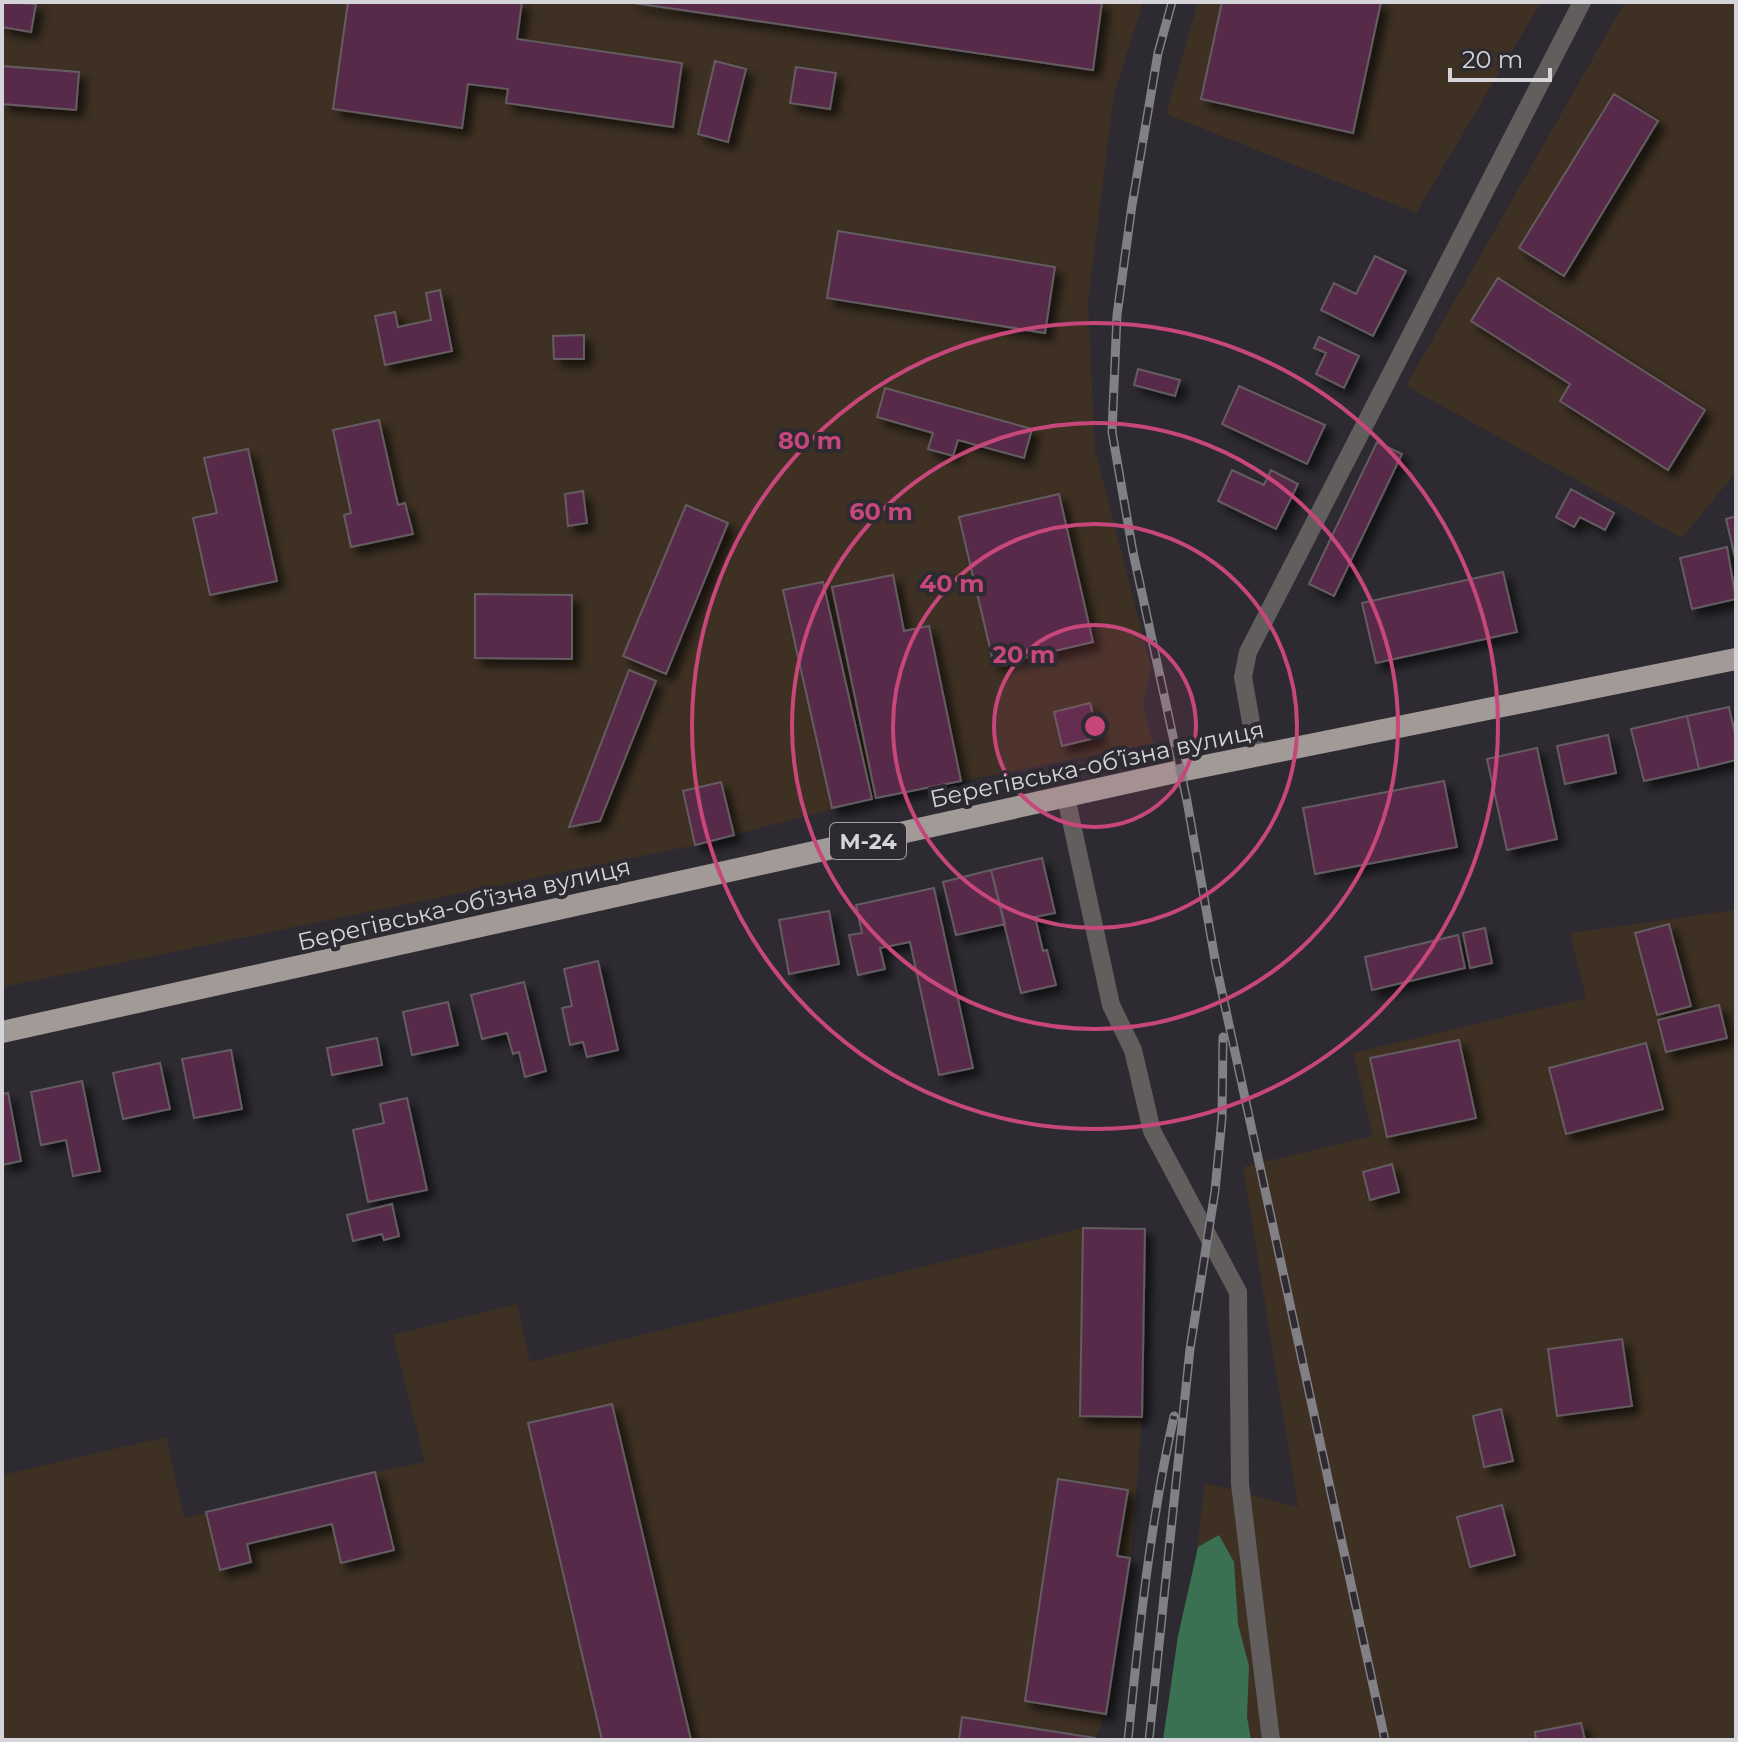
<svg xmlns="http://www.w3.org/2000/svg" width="1738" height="1742" viewBox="0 0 1738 1742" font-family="Montserrat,sans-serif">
<defs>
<filter id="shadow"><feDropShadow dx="7" dy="7" stdDeviation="4" flood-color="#0009"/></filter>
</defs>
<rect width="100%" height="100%" fill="#2d2b31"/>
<!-- industrial -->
<path fill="#3e3123" d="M2,2H1143L1114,95L1088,303L1095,450L1151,668L1143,705L1153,743L872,799L695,845L2,987Z
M1198,2H1541L1416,213L1166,114Z
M1625,2H1736V472L1682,538L1406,386Z
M1736,910V1740H1174L1205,1483L1298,1507L1243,1167L1373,1136L1353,1053L1586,998L1570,933Z
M1083,1228L1145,1229L1142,1417L1132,1545L1106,1714L1094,1740H2V1475L166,1437L184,1518L375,1472L425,1462L393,1335L517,1304L530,1362Z"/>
<!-- forest -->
<path fill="#3a7152" d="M1219,1535L1234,1562L1238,1624L1249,1666L1247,1717L1251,1740H1163L1178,1636L1198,1547Z"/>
<!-- building -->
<path fill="#582b48" stroke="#635c60" stroke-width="2" filter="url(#shadow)" d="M2,2L36,4L31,32L2,27Z
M348,2H522L517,39L682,63L673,127L506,103L508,89L468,84L462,128L333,109Z
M627,2H1102L1093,70Z
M1222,2H1381L1353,133L1201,99Z
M715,61L746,69L728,142L698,134Z
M2,66L79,72L76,110L2,104Z
M796,67L836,73L830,109L790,103Z
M1614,94L1658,121L1564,276L1519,248Z
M838,231L1055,267L1045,333L827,298Z
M1375,256L1406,271L1373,336L1321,310L1334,283L1356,294Z
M1498,278L1705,410L1668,470L1560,401L1570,384L1471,321Z
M440,290L452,351L385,365L375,316L395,312L398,327L431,320L426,293Z
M584,335V359H554L553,336Z
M1319,337L1359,356L1344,388L1316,374L1326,353L1314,348Z
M1138,369L1180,380L1175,396L1134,385Z
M1239,386L1325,425L1307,464L1222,424Z
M885,388L1032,429L1024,458L958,440L953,456L928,449L933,433L877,417Z
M379,420L398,505L405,503L413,534L351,547L344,515L351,513L333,430Z
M1377,442L1402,454L1334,596L1309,584Z
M248,449L277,581L210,595L193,518L217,513L204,458Z
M1232,470L1264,485L1271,470L1298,484L1276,529L1218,501Z
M1571,489L1614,513L1605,530L1580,517L1574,527L1556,517Z
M583,491L587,523L568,526L565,494Z
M1059,494L1093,642L994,665L959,517Z
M686,505L728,523L666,674L623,656Z
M1736,516V562L1726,519Z
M1727,547L1736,599L1692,609L1680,558Z
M1503,572L1517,632L1376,663L1362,603Z
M893,575L904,631L929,626L961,781L876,798L832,587Z
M823,582L872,799L832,808L783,590Z
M475,594L572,595V659L475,658Z
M629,670L656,681L600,821L569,827Z
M1090,703L1099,737L1062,746L1054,712Z
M1729,707L1736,738V760L1699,769L1687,716Z
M1687,716L1699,769L1644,781L1631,729Z
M1608,735L1616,773L1565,784L1557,746Z
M1537,748L1557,839L1507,850L1487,759Z
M1444,781L1457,847L1315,874L1303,808Z
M721,782L734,835L695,845L683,791Z
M1042,858L1055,913L1035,917L1043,951L1047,950L1056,985L1021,993L991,870Z
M991,870L1005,924L956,935L943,882Z
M934,888L973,1068L939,1075L910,942L880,948L885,969L858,975L849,935L862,933L856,905Z
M829,911L839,964L789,974L779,920Z
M1669,924L1691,1006L1657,1015L1635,933Z
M1485,928L1492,963L1470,968L1463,933Z
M1458,935L1465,968L1372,990L1365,957Z
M598,961L618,1050L587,1057L583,1042L570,1045L562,1008L572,1006L564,969Z
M524,982L546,1071L525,1077L519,1052L513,1054L507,1033L482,1039L471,995Z
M448,1002L458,1045L412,1055L403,1012Z
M1719,1005L1727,1038L1666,1052L1658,1020Z
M377,1038L382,1065L332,1075L327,1048Z
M1459,1040L1476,1118L1387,1137L1370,1058Z
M1646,1043L1663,1109L1566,1134L1549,1068Z
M231,1050L242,1109L194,1118L182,1059Z
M160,1063L170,1109L123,1119L113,1073Z
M82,1081L100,1171L73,1176L66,1140L41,1145L31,1092Z
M8,1093L21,1161L2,1165V1094Z
M407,1098L427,1190L368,1202L353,1130L384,1123L380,1104Z
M1392,1164L1399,1192L1370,1200L1363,1172Z
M392,1204L399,1236L384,1240L382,1234L353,1241L347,1215Z
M1083,1228L1145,1229L1142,1417L1080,1416Z
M1622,1339L1632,1406L1557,1416L1548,1349Z
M612,1404L691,1740H602L528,1423Z
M1501,1409L1513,1461L1484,1467L1473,1416Z
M375,1472L394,1550L341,1563L332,1524L247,1544L251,1562L220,1570L206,1512Z
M1058,1479L1128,1490L1117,1556L1130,1558L1106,1714L1025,1701Z
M1502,1505L1515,1555L1470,1567L1457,1517Z
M962,1717L1095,1738L1094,1740H959Z
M1581,1723L1585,1740H1536L1535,1732Z"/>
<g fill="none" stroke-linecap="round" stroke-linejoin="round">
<!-- service -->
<path stroke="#625e5d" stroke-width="18" d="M1257,756L1243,677L1248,652L1582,2
M1066,797L1111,1005L1133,1050L1152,1131L1238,1292L1240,1484L1271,1740"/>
<!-- trunk -->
<path stroke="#a19a96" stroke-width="22" d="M2,1032L1180,771L1736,659"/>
<!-- rail casing -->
<g stroke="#818085" stroke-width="9">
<path id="rail" d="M1172,2L1158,53L1132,205L1117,315L1112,432L1133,552L1187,801L1216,965L1385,1740
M1128,1740C1139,1631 1150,1523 1174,1416
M1149,1740L1190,1349L1215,1191L1222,1118L1223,1037"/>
</g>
<!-- rail -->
<use href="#rail" stroke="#2d2b31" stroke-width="6" stroke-dasharray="18" stroke-linecap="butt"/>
</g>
<!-- distance rings -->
<circle cx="1095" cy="726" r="101" fill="#c7477a" fill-opacity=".12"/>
<g fill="none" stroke="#c7477a" stroke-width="4">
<circle cx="1095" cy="726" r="101"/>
<circle cx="1095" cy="726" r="202"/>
<circle cx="1095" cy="726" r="303"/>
<circle cx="1095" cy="726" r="403"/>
</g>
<g text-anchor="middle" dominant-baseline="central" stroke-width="8" stroke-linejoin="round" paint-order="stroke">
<!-- shield labels -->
<rect fill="#2d2b31" stroke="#a3a1a6" stroke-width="2" x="830" y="823" width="76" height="36" rx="6"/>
<g font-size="22" font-weight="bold" fill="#d5d4d8">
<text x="868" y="841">М-24</text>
</g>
<!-- street labels -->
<g font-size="24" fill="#d5d4d8" stroke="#2d2b31">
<text transform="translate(1097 764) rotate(-12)">Берегівська-обʼїзна вулиця</text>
<text transform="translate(464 904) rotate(-13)">Берегівська-обʼїзна вулиця</text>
</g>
</g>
<circle cx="1095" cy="726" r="12" fill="#c7477a" stroke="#2d2b31" stroke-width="4"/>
<g font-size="24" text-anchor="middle" font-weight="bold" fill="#c7477a" stroke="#2d2b31" stroke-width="8" stroke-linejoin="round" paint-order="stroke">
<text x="810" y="449">80 m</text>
<text x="881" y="520">60 m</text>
<text x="952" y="592">40 m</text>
<text x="1024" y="663">20 m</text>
</g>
<!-- border -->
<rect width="1738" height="1742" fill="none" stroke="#d5d4d8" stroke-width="8"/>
<!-- scale -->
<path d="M1450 68v12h100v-12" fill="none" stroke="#d5d4d8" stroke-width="4"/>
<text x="1462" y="68" font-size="24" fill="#d5d4d8" stroke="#2d2b31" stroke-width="6" paint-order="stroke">20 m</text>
</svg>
